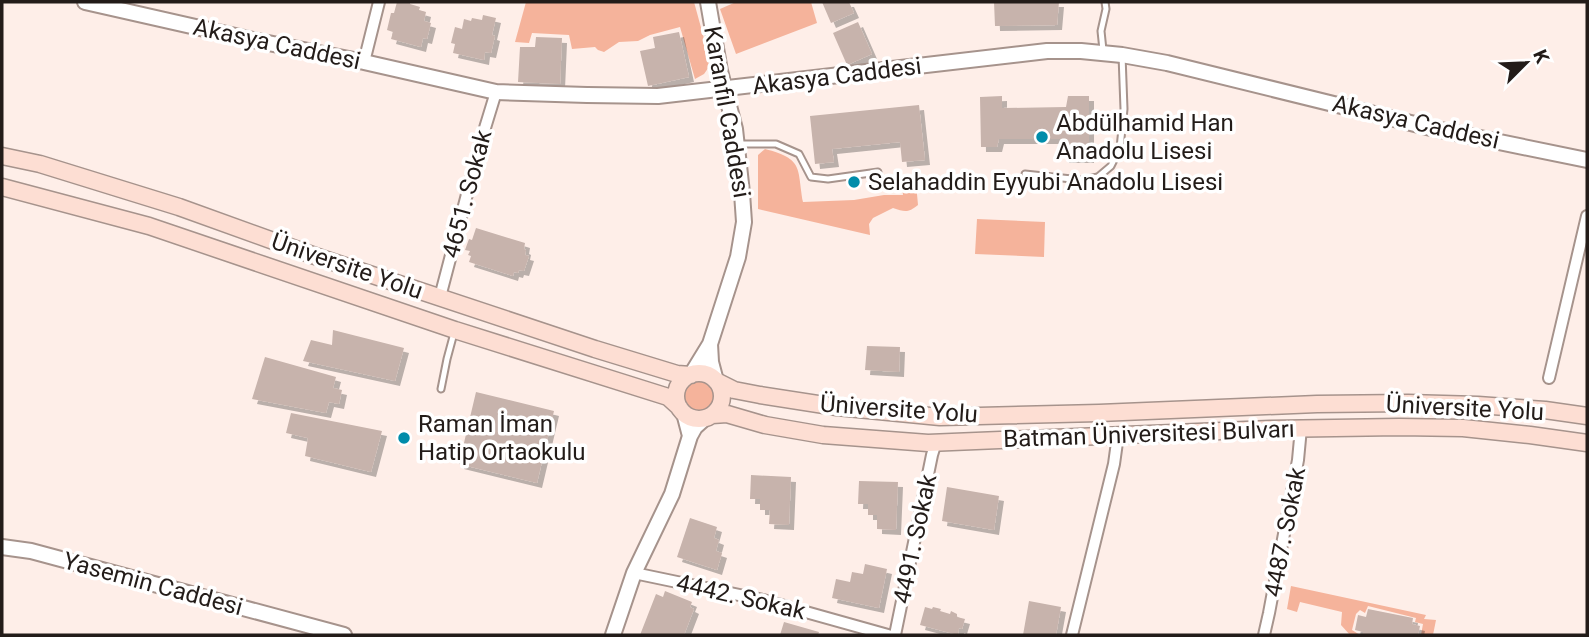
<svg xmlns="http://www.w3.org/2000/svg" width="1589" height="637" viewBox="0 0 1589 637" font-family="Roboto,sans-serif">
<defs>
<filter id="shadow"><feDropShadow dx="5" dy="5" stdDeviation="0" flood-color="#0004"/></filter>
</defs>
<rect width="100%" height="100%" fill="#feeee8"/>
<!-- green -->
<path fill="#f5b39b" d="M526,2H694L711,64L704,74L695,79L680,27L650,35L638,41L619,42L604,52L598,50L595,47L572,49L569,35L532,33L529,43L515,42Z
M736,2H811L817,23L736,54L720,9Z
M765,149C804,159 797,168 803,202L854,200L884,195H903L902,186L916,183L918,205C908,213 905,212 893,208L873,218L869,224L870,235L758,209V155Z
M977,219L1045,222L1044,257L975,254Z
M683 396a16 16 0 1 1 32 0a16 16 0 1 1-32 0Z
M1291,586L1426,615L1424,619L1436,620L1433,635H1421L1423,624L1415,622L1416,618L1368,606L1365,613L1360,610L1356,614L1352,630L1360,635H1350L1341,625L1342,612L1300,602L1297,612L1287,609Z"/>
<!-- building -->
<path fill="#c7b3ac" filter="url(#shadow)" d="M397,2H410V4L420,7L419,10L426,12L424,21L431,23L427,39L423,38L421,47L391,39L393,32L387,30L391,13H394Z
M822,2H849L854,13L831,23Z
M994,2H1059L1057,25L995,26Z
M483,15L496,18L492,35L495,36L491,53L485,52L484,60L453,53L455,44L451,43L455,27L462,29L464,19L471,21L472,18L482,20Z
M858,22L872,54L847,65L833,33Z
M679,32L689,77L648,86L640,51L655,48L653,37Z
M536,37L562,38L560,84L518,82L520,47H535Z
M1002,96V108L1066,107L1068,96H1089V158H1064V139H999L997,147H981L980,97Z
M919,105L925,160L902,162L900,142L832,149L834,162L815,164L810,116Z
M476,228L525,243L524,249L526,250L525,255L529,256L524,271L519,270L518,273L514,272L513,276L469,262L471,256L468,255L470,251L465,250L469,239L472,240Z
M333,330L404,348L395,381L303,361L311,340L332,345Z
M867,346L900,347L899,372L865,370Z
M265,357L336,377L333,388L342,390L339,404L329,402L326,413L252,399Z
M476,392L554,411L537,483L459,464Z
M291,413L382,431L371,472L305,456L308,438L286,433Z
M751,475L791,477L789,525L769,524L770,510H760V499H750Z
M859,481L898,482L896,530L877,529V515H868V504H858Z
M947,487L999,496L994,530L942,521Z
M690,518L717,527L714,538L719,540L716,551L722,553L717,570L677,557Z
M865,564L887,569L879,608L832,598L836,579L850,582L852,572L863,574Z
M665,591L692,602L690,607L694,609L684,635H640L656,594L663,597Z
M1029,601L1061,607L1056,635H1023Z
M925,607L932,609L933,607L941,609L940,611L950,614L951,611L957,614V617L965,619L962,629L959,628L958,635L920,625Z
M1368,609L1413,618L1412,624L1420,626L1418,635H1363V632L1355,630L1358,615L1366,617Z
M784,622L819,632L818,635H780Z"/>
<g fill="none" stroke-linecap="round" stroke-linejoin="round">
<!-- service casing -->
<g stroke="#a6938c" stroke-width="9">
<path id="service" d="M1103,50L1101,31L1106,9L1105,2
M740,144H776L799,154L811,177L828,179L878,172
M1025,174L1081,180L1098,177L1111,166L1120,148L1124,109L1122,55
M441,389L447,359L454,333"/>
</g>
<!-- minor casing -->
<g stroke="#a6938c" stroke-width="14">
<path id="minor" d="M364,62L379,2
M440,297L481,141L496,92
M1549,378L1587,216
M634,573L763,600L888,635
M895,635L932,455L936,442
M1072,635L1114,464L1118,435
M1264,635L1269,613L1298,460L1301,428"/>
</g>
<!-- tertiary casing -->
<g stroke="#a6938c" stroke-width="18">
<path id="tertiary" d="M85,2L253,40L364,62L496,92L587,95L658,96L1047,51H1081L1122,55L1167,63L1431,128L1587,160
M710,344L711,362L716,381
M691,375L710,344L738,257L744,222L742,193L735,129L720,71L708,2
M684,413L690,436L695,427L705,418
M2,547L31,551L344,635
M613,635L634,573L672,494L690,436"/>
</g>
<!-- secondary casing -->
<g stroke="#a6938c" stroke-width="19">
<path id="secondary" d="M2,156L40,164L179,207L315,256L595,349L677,374L691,375
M2,187L149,226L455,330L668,397L679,407
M676 396a23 23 0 1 1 46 0a23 23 0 1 1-46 0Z
M716,381L734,390L760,395L837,407L940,417L1099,413L1317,404L1408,403L1478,405L1545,410L1587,416
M712,415L727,414L765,425L823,435L928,443L1270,429L1399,427L1463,428L1530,435L1587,443"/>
</g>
<!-- service -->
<use href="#service" stroke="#fff" stroke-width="5"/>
<!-- minor -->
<use href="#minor" stroke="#fff" stroke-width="10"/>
<!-- tertiary -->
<use href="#tertiary" stroke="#fff" stroke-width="14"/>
<!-- secondary -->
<use href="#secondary" stroke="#fdded3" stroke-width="16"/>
</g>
<!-- markers -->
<g fill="#008caa" stroke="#fff" stroke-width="2.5">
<circle cx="1042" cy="137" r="7"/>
<circle cx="854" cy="182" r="7"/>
<circle cx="404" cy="438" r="7"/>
</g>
<g text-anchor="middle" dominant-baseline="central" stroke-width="7" stroke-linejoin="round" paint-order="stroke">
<!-- street labels -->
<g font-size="24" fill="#231c19" stroke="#fff">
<text transform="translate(277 44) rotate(12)">Akasya Caddesi</text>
<text transform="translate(837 76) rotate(-7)">Akasya Caddesi</text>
<text transform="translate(727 112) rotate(80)">Karanfil Caddesi</text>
<text transform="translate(1416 122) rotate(13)">Akasya Caddesi</text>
<text transform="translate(467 194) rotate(-75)">4651. Sokak</text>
<text transform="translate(347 266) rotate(19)">Üniversite Yolu</text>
<text transform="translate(1465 408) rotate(3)">Üniversite Yolu</text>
<text transform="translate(899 409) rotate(4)">Üniversite Yolu</text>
<text transform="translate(1149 434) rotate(-2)">Batman Üniversitesi Bulvarı</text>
<text transform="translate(1285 532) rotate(-79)">4487. Sokak</text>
<text transform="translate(915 539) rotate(-78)">4491. Sokak</text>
<text transform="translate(153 584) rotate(15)">Yasemin Caddesi</text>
<text transform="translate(741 597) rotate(13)">4442. Sokak</text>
</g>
<!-- poi labels -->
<g font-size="24" fill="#231c19" stroke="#fff" text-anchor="start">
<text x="1056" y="123">Abdülhamid Han<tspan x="1056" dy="28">Anadolu Lisesi</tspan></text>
<text x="868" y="182">Selahaddin Eyyubi Anadolu Lisesi</text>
<text x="418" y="424">Raman İman<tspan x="418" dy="28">Hatip Ortaokulu</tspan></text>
</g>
</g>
<!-- border -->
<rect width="1589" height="637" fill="none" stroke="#231c19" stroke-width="7"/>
<!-- north arrow -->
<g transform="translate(1526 63) rotate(66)" stroke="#ffffff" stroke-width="5" paint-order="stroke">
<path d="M0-5L12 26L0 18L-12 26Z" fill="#231c19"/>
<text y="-10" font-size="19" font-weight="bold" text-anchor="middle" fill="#231c19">K</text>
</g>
</svg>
